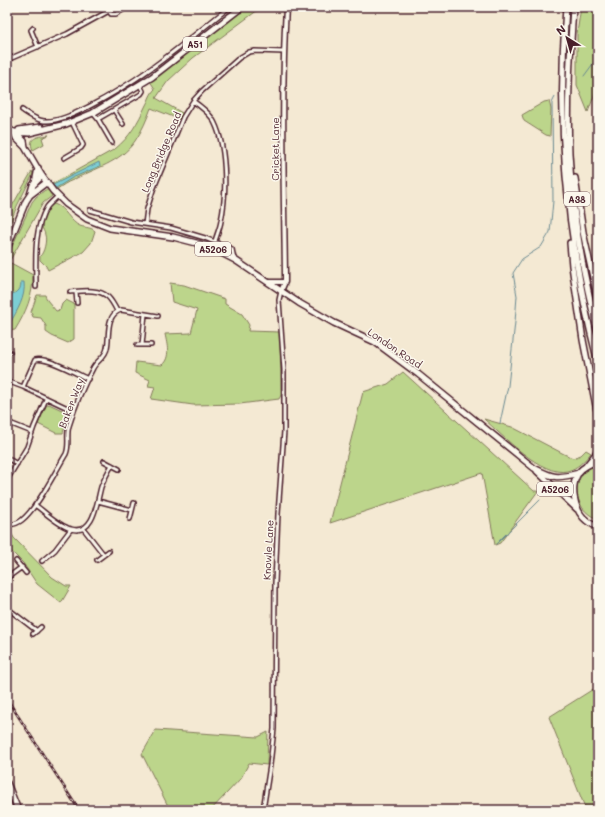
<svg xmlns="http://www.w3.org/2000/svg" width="605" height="817" viewBox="0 0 605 817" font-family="Mali,sans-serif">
<rect width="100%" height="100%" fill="#f4e9d3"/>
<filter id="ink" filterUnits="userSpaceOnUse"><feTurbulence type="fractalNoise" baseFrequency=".025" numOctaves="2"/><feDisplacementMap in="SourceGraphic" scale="8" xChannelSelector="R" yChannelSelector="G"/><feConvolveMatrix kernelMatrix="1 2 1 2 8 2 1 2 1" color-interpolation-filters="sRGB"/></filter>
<g filter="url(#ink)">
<!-- green -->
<path fill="#bcd58b" stroke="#837a5b" d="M245,7H262L193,58L168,81L156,98L184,114L181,120L151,108C147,119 142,131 135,141C120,163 95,168 73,180C67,182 62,186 57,189L52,184L115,149C130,137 138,122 146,105C149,100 150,94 155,89L150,81Z
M581,7H598V93H595L588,112L577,85V33Z
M549,101L551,109L550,136L546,135L524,121L522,115L544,102Z
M48,135H49L42,138L44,144L33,150C27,137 38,137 48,135Z
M32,171L33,174L17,206L7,231V215Z
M45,190H48L52,196L43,203L9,262L33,275C33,296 26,312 15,330L7,331V258L32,202L36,197Z
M54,204C65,207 70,222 80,226C86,228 91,227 95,231L91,243L83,252L48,270L46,266L40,260V256C44,253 47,240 45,235C45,232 42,229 42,226C41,219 48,208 54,204Z
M170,283L184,285L225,299V304L242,314L249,325L248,331L280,332L281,395L279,399L240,404L193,405L151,399L155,387L148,386L150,380L135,373L136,362L162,365C171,357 167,345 165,334L191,333L197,310L172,302Z
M37,295H45L47,300L56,311L60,310L62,304L66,300L74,304V339L68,343L52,336L46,332V326L41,318L33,317L31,312Z
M403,372L534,491H538L500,543L495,545L482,473L330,523L363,392L388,384Z
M49,404L66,412L68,415L63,433H56L38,424L46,406Z
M484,419L512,427L564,454L573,458L581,455L586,450L591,453C585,460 577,469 567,471C542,477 502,435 484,419Z
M598,464V519C571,510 569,472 598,464Z
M7,528L9,529L14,538L52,577L66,586H71L61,603L37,584L23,563L9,549L7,546Z
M598,686V810H586L549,717Z
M156,730L258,737L268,732L267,765L249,763L241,778L211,810H170L142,754Z"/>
<!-- water -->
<path fill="#7cced4" stroke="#688890" d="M99,162L100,166L72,178L56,188L53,185Z
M21,282H24C26,297 17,311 10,323L7,324V311L12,294C19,292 21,289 21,282Z"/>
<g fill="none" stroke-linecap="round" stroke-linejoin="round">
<!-- stream -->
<path stroke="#688890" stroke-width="1" d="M584,76L598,57
M500,423L508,386L515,322L517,296L513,273L522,259L541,247L550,232L553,201L552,103L555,97
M496,544L540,500"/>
<!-- minor casing -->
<g stroke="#4a1f2b" stroke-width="6">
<path id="minor" d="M109,11L111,14H116L128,7
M33,28L31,30L38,47
M7,60L67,34L116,7
M193,101C200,106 207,111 212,118C227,142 227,193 221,221C220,228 217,234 215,241
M22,110C28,114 36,120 44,121C59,122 76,113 90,106C140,81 183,44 227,9
M114,110L123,124
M93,113L98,119L141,94L143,91L140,85
M98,119L112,143
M7,137L14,132
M64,158L81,148L83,145L72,122
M90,210L131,222L171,228L205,238L232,249L234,259
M145,224L147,209L153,190L183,117L193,101L202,91L239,58L249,52L255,51L284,52
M36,287C36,261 33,230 47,207C50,203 55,199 58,196
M70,292C82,291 99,288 108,297C112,301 115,307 117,311
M76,292L77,303
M137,345H151
M142,345L145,314
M7,352H10
M7,381L23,387L74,411
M23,387L35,360C46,356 77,374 88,379
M7,422L32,432
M7,458L17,464
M104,461L119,469
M7,480L27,447L34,427L46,399
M98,501L132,510
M35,505C45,512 59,526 71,529C94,536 97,501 101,487C104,479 108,472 112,465
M130,519L134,503
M7,524C12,525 17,524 22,520C38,507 55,472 66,454C70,445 66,435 69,426C75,406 83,386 93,368C97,360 106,357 107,348C110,335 105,315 121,310L158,316
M83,528L104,555
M97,560L109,551
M16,561L26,573
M42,561L55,550L71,529
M7,578L22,567
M7,608L37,631
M33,634L41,627
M263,810L270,765L274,729L275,583L278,514L284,431V370L279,300L281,291"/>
</g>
<!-- tertiary casing -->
<g stroke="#4a1f2b" stroke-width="7">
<path id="tertiary" d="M7,127L14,132
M268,282H285
M281,291L285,282V276C284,186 281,96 286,7"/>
</g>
<!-- primary casing -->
<g stroke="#4a1f2b" stroke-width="8">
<path id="primary" d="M19,130L41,127
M14,132L29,133L66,124L93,113L152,77L242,7
M14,132L16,138L25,147
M16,133L24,141L25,147L42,176
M35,183L38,168
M7,783L18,810"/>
</g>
<!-- trunk casing -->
<g stroke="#4a1f2b" stroke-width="8">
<path id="trunk" d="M566,7C556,129 567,244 598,362
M573,7C570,56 567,104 569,153C572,214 583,274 598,333
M575,178L583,232L598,300
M30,195L33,185L42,176L53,191L66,204L87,219L110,228L173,237L208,246L235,260L299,303L334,323L375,342L418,374L534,468C553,478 557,479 579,473
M570,243L572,266L583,340L598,416
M7,248L26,201L30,195L47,182
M598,461C592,463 583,467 579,472C569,486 574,511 587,521C590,524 594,525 598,527
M586,466L595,455L598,449
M537,471L577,509"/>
</g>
<!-- minor -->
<use href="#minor" stroke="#fbf7ec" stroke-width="3"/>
<!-- tertiary -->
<use href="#tertiary" stroke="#fbf7ec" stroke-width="4"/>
<!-- primary -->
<use href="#primary" stroke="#fbf7ec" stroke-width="5"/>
<!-- trunk -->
<use href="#trunk" stroke="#fbf7ec" stroke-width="5"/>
<!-- rail casing -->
<g stroke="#4a1f2b" stroke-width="2.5">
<path id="rail" d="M7,699L79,810"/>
</g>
<!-- rail -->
<use href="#rail" stroke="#fbf7ec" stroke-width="1" stroke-dasharray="3" stroke-linecap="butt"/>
</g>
</g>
<g text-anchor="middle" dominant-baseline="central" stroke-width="3" stroke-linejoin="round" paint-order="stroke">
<!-- shield labels -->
<g fill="#fbf7ec" stroke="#7f6065" stroke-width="1">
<rect x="183" y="37" width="24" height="14" rx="3"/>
<rect x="564" y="192" width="26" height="14" rx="3"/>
<rect x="195" y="242" width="36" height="14" rx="3"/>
<rect x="537" y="482" width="36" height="14" rx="3"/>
</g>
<g font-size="9" font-weight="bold" fill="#4a1f2b">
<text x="195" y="44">A51</text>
<text x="577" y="199">A38</text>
<text x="213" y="249">A5206</text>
<text x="555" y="489">A5206</text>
</g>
<!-- street labels -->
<g font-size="10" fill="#4a1f2b" stroke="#fbf7ec">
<text transform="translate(275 149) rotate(-90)">Cricket Lane</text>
<text transform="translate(161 152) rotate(-67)">Long Bridge Road</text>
<text transform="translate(395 348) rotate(34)">London Road</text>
<text transform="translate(71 403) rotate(-69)">Baker Way</text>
<text transform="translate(268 550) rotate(-87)">Knowle Lane</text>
</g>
</g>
<!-- margin -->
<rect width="605" height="817" fill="none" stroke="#fbf7ec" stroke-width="24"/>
<rect x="12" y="12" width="581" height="793" fill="none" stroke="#4a1f2b" stroke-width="1.5" filter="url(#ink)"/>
<!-- north arrow -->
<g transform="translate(567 38) rotate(323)" stroke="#fbf7ec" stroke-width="3" paint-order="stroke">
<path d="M0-3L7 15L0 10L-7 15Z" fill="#4a1f2b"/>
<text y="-6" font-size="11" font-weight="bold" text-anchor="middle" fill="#4a1f2b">N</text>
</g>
</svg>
